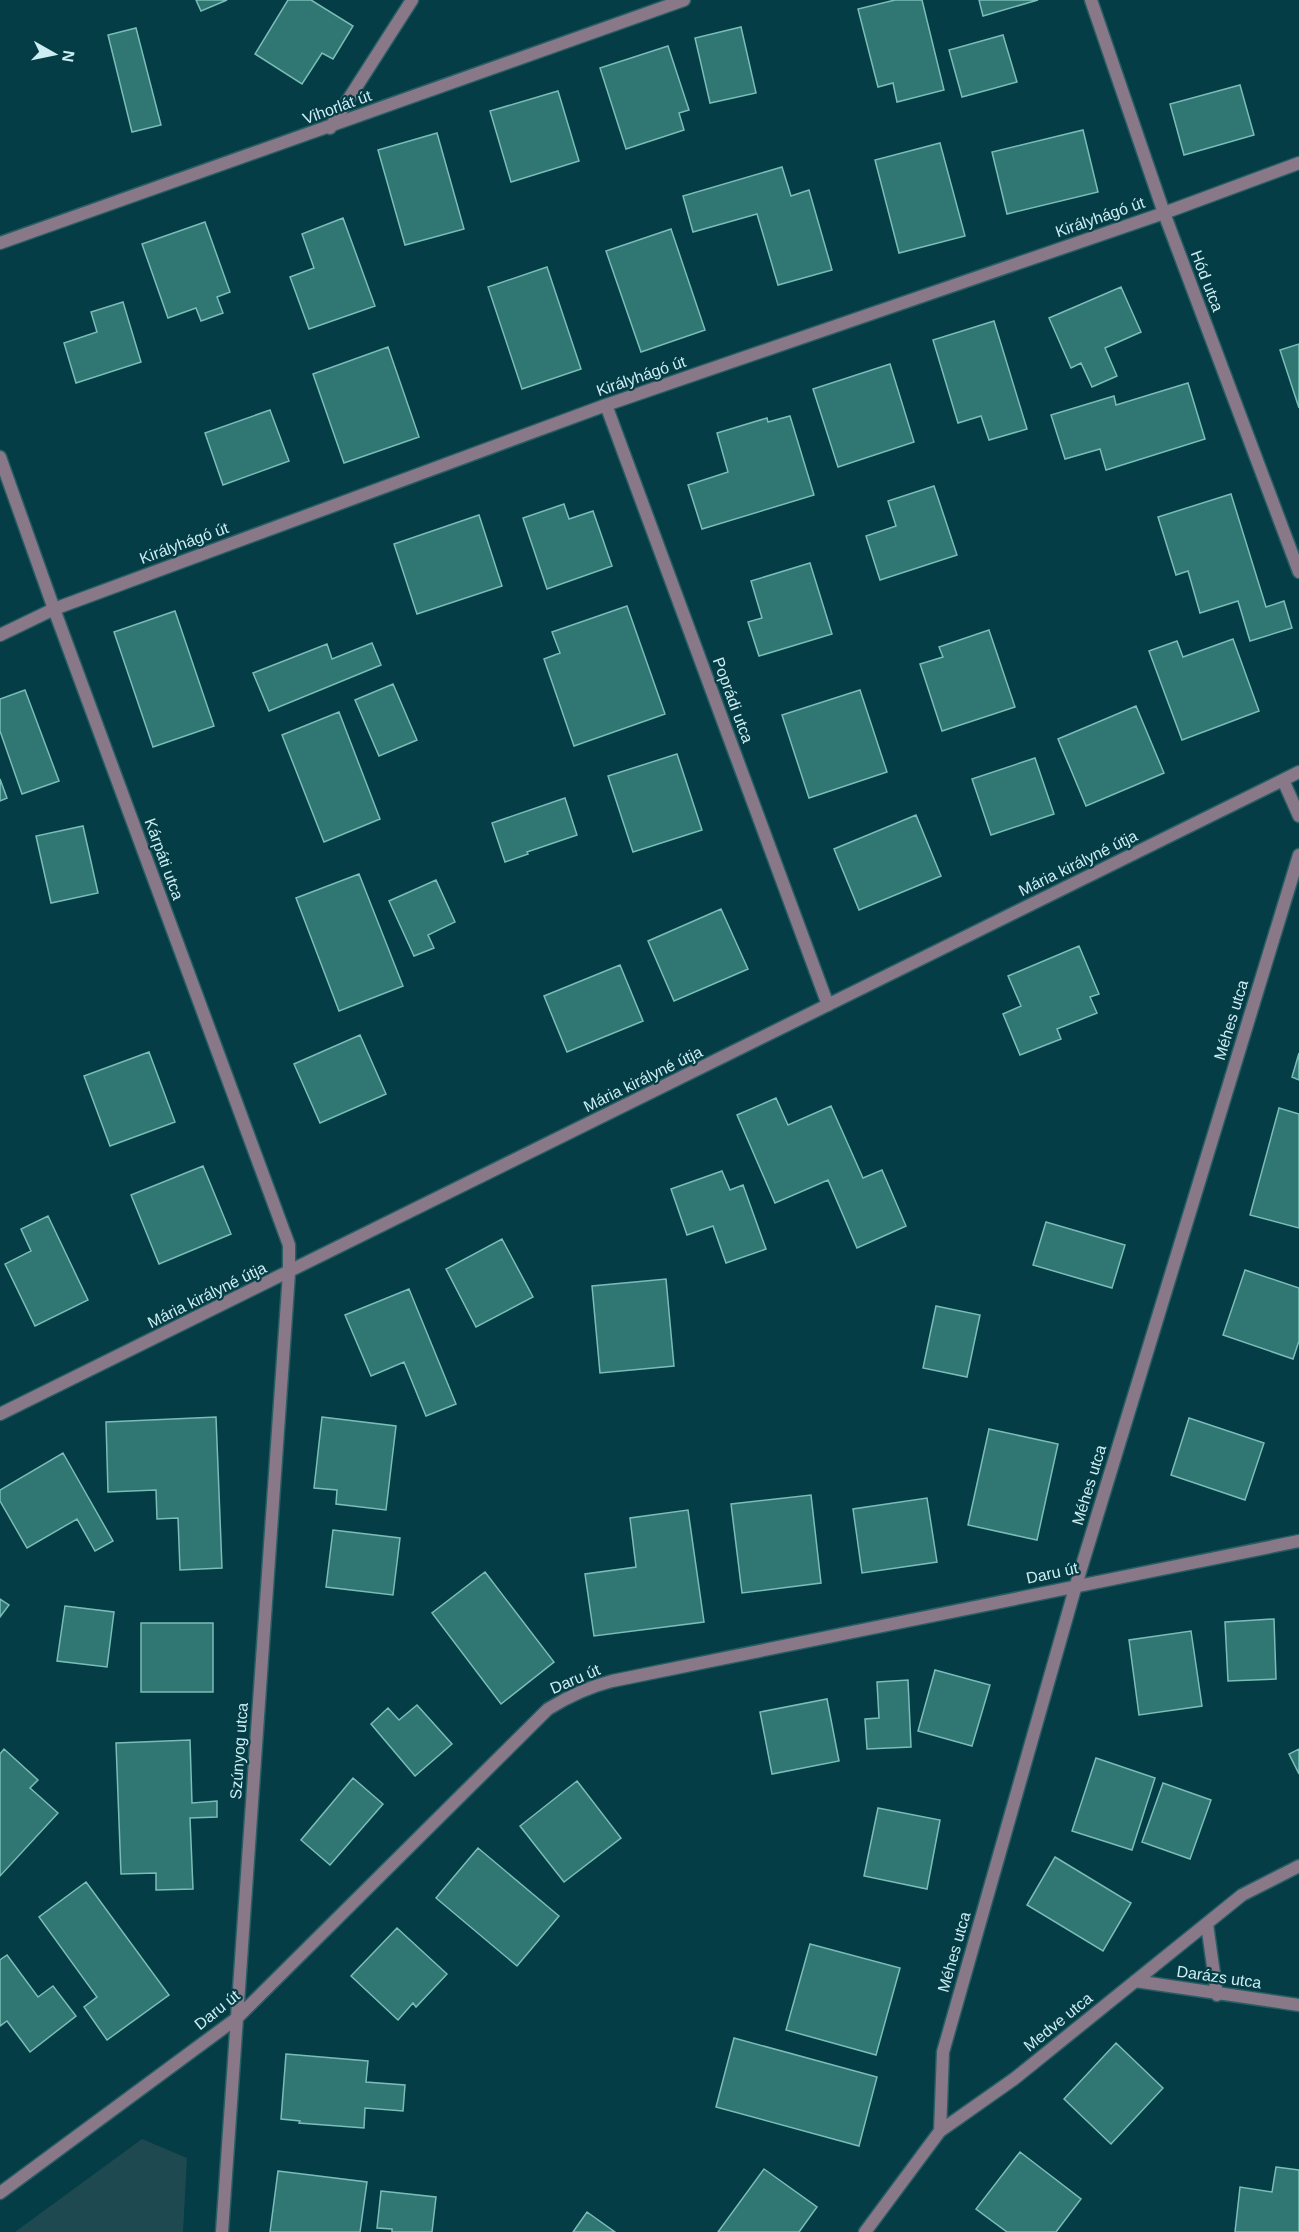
<svg xmlns="http://www.w3.org/2000/svg" width="1299" height="2232" viewBox="0 0 1299 2232" font-family="Arial,sans-serif">
<rect width="100%" height="100%" fill="#043d45"/>
<!-- built -->
<path fill="#1f4950" d="M142,2139L187,2158L183,2232H15Z"/>
<!-- building -->
<path fill="#307672" stroke="#7abdb8" stroke-width="1.5" d="M196,0H227L201,11Z
M288,0H311L353,26L333,59L322,53L302,84L255,54Z
M895,0H922L944,90L897,102L893,83L878,87L858,9Z
M979,0H1038L983,16Z
M741,27L756,93L710,103L695,38Z
M136,28L161,125L132,132L108,35Z
M1003,35L1017,82L962,97L949,50Z
M668,46L689,110L679,113L684,130L626,149L600,68Z
M1240,85L1254,135L1184,155L1170,104Z
M558,91L579,161L511,182L490,111Z
M1083,130L1098,192L1007,214L992,152Z
M437,133L464,229L405,245L378,150Z
M940,143L965,236L899,253L875,160Z
M782,167L791,196L809,190L832,270L778,285L757,214L693,232L683,196Z
M343,218L375,306L309,329L290,277L314,268L302,234Z
M205,222L230,292L217,297L223,313L201,321L196,308L168,318L142,244Z
M671,229L705,330L641,352L606,251Z
M547,267L581,369L522,389L488,287Z
M1121,287L1141,332L1105,348L1117,376L1092,387L1081,363L1071,368L1049,318Z
M123,302L141,362L76,383L64,343L97,332L91,312Z
M994,321L1027,429L989,440L981,416L958,423L933,340Z
M1299,344V408L1280,350Z
M388,347L419,437L344,463L313,374Z
M890,364L914,442L838,467L813,389Z
M1188,383L1205,439L1106,470L1100,449L1065,459L1051,415L1114,396L1116,405Z
M270,410L289,461L223,485L205,433Z
M790,416L814,495L702,529L688,485L728,472L717,433L767,418L768,422Z
M934,486L957,555L880,580L866,536L896,526L888,501Z
M1231,494L1266,607L1284,601L1292,628L1250,641L1238,601L1200,613L1188,571L1176,575L1158,517Z
M564,504L569,519L593,511L612,566L547,589L523,518Z
M479,515L502,586L417,614L394,544Z
M810,563L832,634L759,656L748,622L762,618L751,581Z
M627,606L665,714L574,746L544,659L560,653L552,632Z
M175,611L214,726L153,747L114,632Z
M989,630L1015,707L942,731L920,664L943,657L939,647Z
M1233,639L1259,711L1182,740L1149,651L1177,641L1183,657Z
M372,643L381,665L269,711L253,673L327,644L332,659Z
M393,684L417,740L379,756L355,700Z
M25,690L59,781L22,794L0,731V699Z
M860,690L887,772L809,798L782,715Z
M1136,706L1164,773L1086,806L1058,739Z
M339,712L380,819L324,842L282,735Z
M677,754L702,830L633,852L608,776Z
M1035,758L1054,814L991,835L972,779Z
M0,779L7,798L0,801Z
M565,798L577,835L527,852L528,854L505,862L492,823Z
M916,815L941,876L859,910L834,849Z
M83,826L98,893L51,903L36,836Z
M359,874L403,986L339,1011L296,898Z
M436,880L455,922L428,935L434,948L414,956L389,901Z
M721,909L748,969L674,1001L648,941Z
M1079,946L1099,994L1090,997L1097,1013L1057,1029L1061,1039L1020,1055L1003,1014L1021,1006L1008,976Z
M620,965L643,1021L567,1052L544,996Z
M360,1035L386,1094L320,1123L294,1064Z
M149,1052L175,1122L110,1146L84,1076Z
M1299,1053V1080L1292,1077Z
M776,1098L788,1125L831,1106L863,1178L882,1170L906,1226L857,1248L828,1180L775,1203L737,1115Z
M1279,1108L1299,1114V1228L1250,1215Z
M203,1166L231,1234L159,1264L131,1195Z
M722,1171L730,1190L743,1185L766,1249L726,1263L713,1226L687,1235L671,1189Z
M48,1216L88,1300L35,1326L5,1264L31,1251L21,1229Z
M1046,1222L1125,1245L1112,1288L1033,1265Z
M502,1239L533,1297L476,1327L446,1269Z
M1245,1270L1299,1288V1341L1293,1359L1223,1335Z
M666,1279L674,1366L600,1373L592,1286Z
M409,1289L456,1404L426,1416L404,1362L371,1376L345,1315Z
M936,1306L980,1315L967,1377L923,1368Z
M216,1417L222,1568L180,1570L178,1518L157,1519L156,1490L108,1492L106,1422Z
M322,1417L396,1426L386,1510L336,1504L337,1490L314,1488Z
M1189,1418L1264,1443L1245,1500L1171,1475Z
M989,1429L1058,1444L1037,1540L968,1525Z
M63,1453L113,1541L95,1551L77,1519L27,1548L0,1501V1490Z
M811,1495L821,1583L742,1593L731,1504Z
M927,1498L937,1562L862,1573L853,1509Z
M688,1510L704,1622L594,1636L585,1574L636,1567L630,1518Z
M333,1530L400,1538L393,1595L326,1587Z
M485,1572L554,1662L501,1704L432,1613Z
M0,1599L9,1605L0,1617Z
M65,1606L114,1612L107,1667L57,1661Z
M1274,1619L1276,1679L1228,1681L1225,1622Z
M141,1623H213V1692H141Z
M1191,1631L1202,1706L1139,1715L1129,1640Z
M935,1670L990,1685L972,1746L918,1731Z
M908,1680L911,1747L867,1749L865,1719L879,1718L877,1682Z
M827,1699L839,1761L772,1774L760,1712Z
M417,1705L452,1744L415,1776L371,1724L388,1708L399,1720Z
M190,1740L192,1803L217,1801V1817L190,1818L193,1889L156,1890V1873L121,1874L116,1743Z
M4,1749L38,1780L30,1788L58,1813L0,1876V1754Z
M1299,1749V1774L1289,1754Z
M1096,1758L1155,1778L1132,1850L1072,1831Z
M353,1778L383,1804L330,1865L301,1840Z
M577,1781L621,1838L564,1882L520,1826Z
M1163,1783L1211,1800L1190,1859L1142,1842Z
M878,1808L940,1820L927,1889L864,1876Z
M478,1848L559,1916L517,1966L436,1898Z
M1055,1857L1131,1903L1103,1951L1027,1905Z
M86,1882L169,1995L107,2040L84,2007L97,1997L39,1917Z
M397,1928L447,1974L416,2007L413,2003L398,2020L351,1976Z
M810,1944L900,1968L876,2055L786,2030Z
M7,1955L38,1997L53,1986L76,2016L30,2052L7,2021L0,2026V1960Z
M734,2038L877,2077L859,2146L716,2107Z
M1116,2043L1163,2088L1111,2144L1064,2099Z
M286,2054L368,2061L366,2082L405,2085L403,2111L365,2108L364,2128L299,2123L300,2121L281,2119Z
M1020,2152L1081,2199L1056,2232H1007L976,2209Z
M1276,2167L1299,2170V2232H1235L1240,2187L1272,2192Z
M764,2169L817,2207L799,2232H718Z
M278,2171L367,2182L360,2232H270Z
M381,2191L436,2197L432,2232H392V2229L377,2228Z
M587,2212L615,2232H573Z"/>
<g fill="none" stroke-linecap="round" stroke-linejoin="round">
<!-- street casing -->
<g stroke="#285d64" stroke-width="15">
<path id="street" d="M1091,0L1164,213L1299,572
M330,128L412,0
M0,243L684,0
M606,405L828,1005
M0,457L54,609L289,1245V1273L222,2232
M0,635L54,609L606,405L1164,213L1299,163
M1283,780L1299,816
M0,1414L1299,772
M1207,1924L1217,1995
M1135,1981L1299,2005
M940,2131L943,2052L1076,1585L1299,855
M0,2193L237,2018L548,1709C569,1696 588,1687 612,1681L1299,1541
M865,2232L940,2131L1014,2079L1242,1895L1299,1866"/>
</g>
<!-- street -->
<use href="#street" stroke="#897887" stroke-width="12"/>
</g>
<g text-anchor="middle" dominant-baseline="central" stroke-width="4.5" stroke-linejoin="round" paint-order="stroke">
<!-- street labels -->
<g font-size="16" fill="#cdedf3" stroke="#043d45">
<text transform="translate(337 107) rotate(-20)">Vihorlát út</text>
<text transform="translate(1100 217) rotate(-19)">Királyhágó út</text>
<text transform="translate(1207 281) rotate(69)">Hód utca</text>
<text transform="translate(641 376) rotate(-19)">Királyhágó út</text>
<text transform="translate(184 543) rotate(-20)">Királyhágó út</text>
<text transform="translate(733 700) rotate(70)">Poprádi utca</text>
<text transform="translate(164 859) rotate(70)">Kárpáti utca</text>
<text transform="translate(1078 863) rotate(-26)">Mária királyné útja</text>
<text transform="translate(1231 1020) rotate(-73)">Méhes utca</text>
<text transform="translate(643 1079) rotate(-26)">Mária királyné útja</text>
<text transform="translate(207 1295) rotate(-26)">Mária királyné útja</text>
<text transform="translate(1089 1485) rotate(-73)">Méhes utca</text>
<text transform="translate(1052 1573) rotate(-12)">Daru út</text>
<text transform="translate(575 1679) rotate(-23)">Daru út</text>
<text transform="translate(239 1751) rotate(-86)">Szúnyog utca</text>
<text transform="translate(954 1952) rotate(-74)">Méhes utca</text>
<text transform="translate(1219 1977) rotate(8)">Darázs utca</text>
<text transform="translate(217 2010) rotate(-39)">Daru út</text>
<text transform="translate(1058 2022) rotate(-39)">Medve utca</text>
</g>
</g>
<!-- north arrow -->
<g transform="translate(54 54) rotate(99)" stroke="#043d45" stroke-width="4.5" paint-order="stroke">
<path d="M0-4.5L10 22L0 15L-10 22Z" fill="#cdedf3"/>
<text y="-9" font-size="16" font-weight="bold" text-anchor="middle" fill="#cdedf3">N</text>
</g>
</svg>
